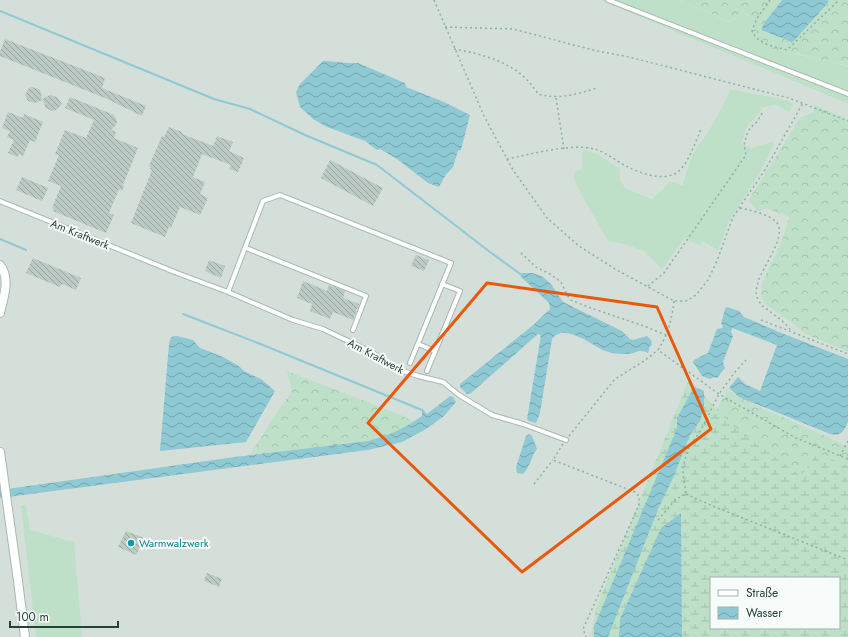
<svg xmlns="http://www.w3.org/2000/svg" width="848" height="637" viewBox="0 0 848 637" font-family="Jost,sans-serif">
<defs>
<pattern id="forest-crowns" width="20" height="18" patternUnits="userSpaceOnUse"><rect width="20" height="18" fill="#bfe0c8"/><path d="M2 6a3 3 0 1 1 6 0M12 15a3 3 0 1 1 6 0" fill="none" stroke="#a4c1ad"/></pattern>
<pattern id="wetland-marsh" width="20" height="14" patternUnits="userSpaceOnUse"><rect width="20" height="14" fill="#bfe0c8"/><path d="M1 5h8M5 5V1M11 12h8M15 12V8" fill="none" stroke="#a4c1ad"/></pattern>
<pattern id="water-waves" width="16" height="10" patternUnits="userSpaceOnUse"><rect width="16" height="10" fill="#8ec9d4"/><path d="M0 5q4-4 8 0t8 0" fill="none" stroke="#74a5ad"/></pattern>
<pattern id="building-back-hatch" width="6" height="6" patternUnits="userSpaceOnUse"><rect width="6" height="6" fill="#bbcac4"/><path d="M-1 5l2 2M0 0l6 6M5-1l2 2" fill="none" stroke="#98a6a0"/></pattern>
</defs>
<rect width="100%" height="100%" fill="#e6efeb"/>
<!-- built -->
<path fill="#d4dfda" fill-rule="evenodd" d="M0,0H599L848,104V119L814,106L813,112L801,117L765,208L789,217L782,240L762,282L788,320L805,334L848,352V446L756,405L848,487V637H0ZM731,89L787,100L789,112L774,105L763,108L756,117L748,125L740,144L751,148L771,142L743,198L729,222L718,251L702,242L700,246L685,237L644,251L619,243L609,242L575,171L582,169L619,181L626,188L652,199L670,181L682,185L692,155L714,122ZM711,578H839V628H711Z"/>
<!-- grass -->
<path fill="#bfe0c8" d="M599,0H679L730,22L742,12L755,19L752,26L780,51L792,53L848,66V104Z
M731,89L787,100L793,104L789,112L774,105L763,108L756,117L748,125L741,144L751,148L771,142L774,144L762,169L729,222L718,251L703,242L700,246L685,238L662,269L644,251L619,243L609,242L581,194L573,177L575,171L582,169V152L584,150L597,154L620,169V181L626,188L652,199L670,181L682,185L692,155L714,122Z
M21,505H26L30,530L74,542L82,637H36Z"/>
<!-- forest -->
<path fill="url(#forest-crowns)" d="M679,0H782L764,23L761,30L787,40L792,43L829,2L828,0H848V66L792,53L780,51L764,46L757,42L752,35V26L755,19L742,12L730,22Z
M814,105L848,119V352L805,334L788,320L765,304L761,296L762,282L782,240L789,217L765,208L759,212L748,201L801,117L813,112Z
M287,371L401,415L414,422L388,436L368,441L249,456L284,402L292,392Z
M727,390L756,405L848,446V487H820L777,467L728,426L716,411Z"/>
<!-- wetland -->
<path fill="url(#wetland-marsh)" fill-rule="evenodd" d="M689,379L730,424L801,476L817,453L848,466V637H591L596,608ZM711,578H839V628H711Z"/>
<!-- water -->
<path fill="url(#water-waves)" d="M782,0H828L829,2L792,43L787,40L761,30L764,23Z
M323,61C335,61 346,64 358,63L405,83L406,87L444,102L470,115L461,150L458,151L453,167L445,176L439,187L428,183L397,159L380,149L377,150L365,141L327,127L313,119L300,107L296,92L300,84Z
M523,273H533L543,277L551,284L563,302L622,331L630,339L633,340L647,336L651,340L652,345L650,346L648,353C645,352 641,350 639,351C637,351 635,353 633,353C625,355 613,354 605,351C593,346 564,322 552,339L540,413L536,423L529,421L527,419L541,335L538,334L471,393L467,394L460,387V384L532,326L550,309L549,303L521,277V274Z
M727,307L739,311L744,317L779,332L848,359V422C844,431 841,437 830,434L739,397L729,388L738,377L745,384L760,391L777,345L732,328L731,332L733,336L723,362L725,368L717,378L714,377L710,379L702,376L693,362L694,360L708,353L717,329L722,328L723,325L721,324L725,309Z
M177,336L193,340L200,348L223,357L239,366L244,371L261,379L275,391L246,442L160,451L169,344L171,337Z
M698,388L704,391V409L700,421L690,435L673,478L659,507L608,637H594V627L677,428V418L693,389Z
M450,396L453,397L456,402L444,416L426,429L402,442L368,450L0,498V490L235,457L368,441C390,435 403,429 422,416V410L427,414Z
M529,434L532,436L537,449C531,457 530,467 523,474L517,473L516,467L526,436Z
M681,513L682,637H619L620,619L661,528Z"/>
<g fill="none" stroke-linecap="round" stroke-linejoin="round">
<!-- stream -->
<path stroke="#8ec9d4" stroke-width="2" d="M0,11L214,99L250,109L305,135L377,165L490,252L523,276
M0,239L26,250
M183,314L258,343L422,410L424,412"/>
</g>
<!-- building -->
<path fill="url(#building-back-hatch)" d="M5,39L105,78L102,88L146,106L142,116L105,98L0,56V52Z
M32,87L39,89L41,92L42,100L35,103L28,101L25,95L29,88Z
M50,95L57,97L62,104L56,110L52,111L46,108L42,99Z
M70,97L114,115L117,121L116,125L111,130L116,132L114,138L138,148L123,185L124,186L122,191L119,189L109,213L114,215L106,233L53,211L54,209L52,208L61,186L48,181L59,155L55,154L65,130L86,138L94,120L65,108Z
M8,112L23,118L24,114L43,122L35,142L30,140L23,156L19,154L17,157L8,153L14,140L7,137L10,131L2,128Z
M169,127L182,132V134L213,146L217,136L233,142L229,151L244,158L238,172L229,169L231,165L202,154L193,177L205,182L200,194L208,198L200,215L180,207L171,228L169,227L165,237L131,223L152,170L150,169L151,167L149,166L162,136L164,137Z
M330,160L383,188L373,206L321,178Z
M22,177L48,188L42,201L16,190Z
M416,255L429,260L424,271L411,266Z
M33,258L81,278L76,290L62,284L60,287L26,273Z
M209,260L225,266L221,278L205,271Z
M303,281L327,291L329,285L345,291L343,298L359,304L353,320L333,312L330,319L310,311L312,304L297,298Z
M126,531L144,538L136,555L118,547Z
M207,573L222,579L219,587L204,581Z"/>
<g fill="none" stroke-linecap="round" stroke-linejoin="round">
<!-- service casing -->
<g stroke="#a8b8b2" stroke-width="6">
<path id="service" d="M608,0L848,94
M0,201L177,273L228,292L293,320L323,329L373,353L394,368L418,376L443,382L459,395L492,415L523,424L566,440
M246,248L366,296L353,330
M228,292L263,201L280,195L451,263L410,363
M418,344L435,351
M427,371L460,291L442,284"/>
</g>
<!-- minor casing -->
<g stroke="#a8b8b2" stroke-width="10">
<path id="minor" d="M0,265C11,279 3,299 0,313
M0,452L18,581L25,637"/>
</g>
<!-- path -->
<path stroke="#86b3a5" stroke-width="1.5" stroke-dasharray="2 3" stroke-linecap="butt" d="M434,0L484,116L513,170L547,218L579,246L615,269L674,301H686L696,295L708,280L717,261L733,217L765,170L803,103
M770,0L757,18L752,31C759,45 773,46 787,50L839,0
M445,27L513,29L597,51L625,56L789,98L848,121
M454,49C487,55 520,64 538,94C559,100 577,94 597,88
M556,98L564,149
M507,159C531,154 572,143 594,149C604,151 615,160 624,165C637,172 662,182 676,173C687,167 696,141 701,129
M740,208C749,210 770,214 777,223C787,236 762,268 758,282C757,287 755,292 757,297C760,309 783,317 791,331
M521,253L536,267L550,274L561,282L567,295L571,300L588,307L644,326L666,335
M648,286L664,273L746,155L744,145L747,134L750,128L756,123L763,112
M674,301C672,319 668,335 658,350L719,394L796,438L848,459
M761,320L848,354
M569,436L615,379L644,361L658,350
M563,444L553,460L635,492L639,496V505L583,629L586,637
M840,456L848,441
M534,484L553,460
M686,493L683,475V466L689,447L701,430L719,394L735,372L746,360
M686,494L715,507L848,560
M658,520L676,499L686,494"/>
<!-- service -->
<use href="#service" stroke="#fff" stroke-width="4"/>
<!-- minor -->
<use href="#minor" stroke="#fff" stroke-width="8"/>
</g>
<!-- marked area -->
<path fill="none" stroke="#e8590c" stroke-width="3" stroke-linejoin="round" d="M487,283L657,307L711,429L522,572L368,423Z"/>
<!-- markers -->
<circle fill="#0f9aa8" stroke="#f7fbf9" stroke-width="1.5" cx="131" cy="543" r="4"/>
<g text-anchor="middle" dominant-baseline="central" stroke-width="4" stroke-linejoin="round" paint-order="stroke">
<!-- street labels -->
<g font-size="11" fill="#24423a" stroke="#f7fbf9">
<text transform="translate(80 234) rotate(22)">Am Kraftwerk</text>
<text transform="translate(376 356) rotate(28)">Am Kraftwerk</text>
</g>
<!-- culture labels -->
<g font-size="11" fill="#0d838f" stroke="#f7fbf9" text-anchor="start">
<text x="139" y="543">Warmwalzwerk</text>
</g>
</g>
<!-- legend -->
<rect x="710" y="577" width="130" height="52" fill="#f7fbf9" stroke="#a3b1ad"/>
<rect x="718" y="590" width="20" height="6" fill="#ffffff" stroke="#a3b1ad"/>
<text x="746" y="597" font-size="12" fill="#24423a">Straße</text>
<rect x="718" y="607" width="20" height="12" fill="url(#water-waves)" stroke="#a3b1ad"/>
<text x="746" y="617" font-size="12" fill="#24423a">Wasser</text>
<!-- scale -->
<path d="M10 621v6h108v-6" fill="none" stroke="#24423a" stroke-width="2"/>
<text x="16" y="621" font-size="12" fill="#24423a" stroke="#f7fbf9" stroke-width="3" paint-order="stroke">100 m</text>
</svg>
